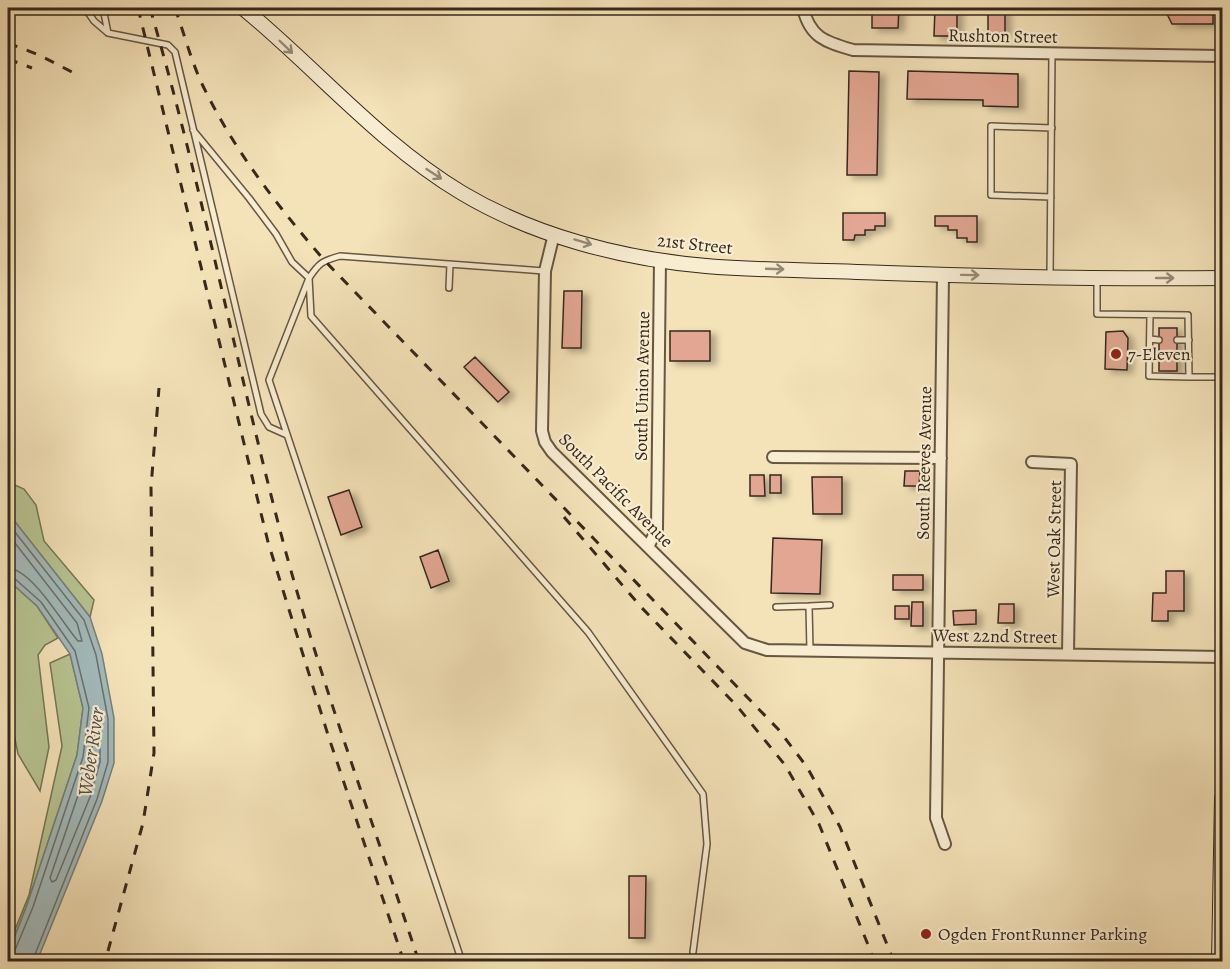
<svg xmlns="http://www.w3.org/2000/svg" width="1230" height="969" viewBox="0 0 1230 969" font-family="Alegreya,serif">
<defs>
<filter id="shadow"><feDropShadow dx="6" dy="3.5" stdDeviation="3" flood-color="#0004"/></filter>
</defs>
<rect width="100%" height="100%" fill="#f4e2b8"/>
<filter id="stains"><feTurbulence type="fractalNoise" baseFrequency=".00333" numOctaves="4"/><feColorMatrix values="0 0 0 0 .2 0 0 0 0 .09 0 0 0 0 .02 0 0 0 .5 -.17"/></filter>
<radialGradient id="worn" r=".72"><stop offset=".6" stop-color="#630" stop-opacity="0"/><stop offset="1" stop-color="#630" stop-opacity=".3"/></radialGradient>
<!-- green -->
<path fill="#b7c492" stroke="#767656" stroke-width="1.5" d="M8,482L24,489L36,505L44,541L94,600L90,617L12,518L8,521Z
M8,580L37,606L58,638L45,645L38,655L49,747L40,791L18,754L8,705V685L13,681L8,675Z
M70,654L83,708L77,755L27,905L8,954V947L29,895L62,746L50,663Z"/>
<!-- water -->
<path fill="#a2babb" stroke="#77807b" stroke-width="1.5" d="M12,518L90,617L102,654L114,718V763L102,801L37,961H8V954L27,905L77,755L83,708L70,654L37,606L8,580V521Z"/>
<g fill="none" stroke-linecap="round" stroke-linejoin="round">
<!-- shore -->
<path stroke="#6c716b" stroke-width="1.5" d="M8,525L11,527L84,620L96,655L108,719V762L97,799L32,962
M8,534L77,623L82,641H78C62,623 33,570 8,568
M8,576L14,578L41,602L75,651L89,708L83,757L33,907L15,950L8,953
M96,727L100,730V762L90,797L56,880L52,882L50,878L90,760Z"/>
</g>
<!-- building -->
<path fill="#e2a692" stroke="#36281b" stroke-width="1.5" filter="url(#shadow)" d="M872,8H899L898,28H872Z
M935,8H957V36H934Z
M988,8H1005V33H988Z
M1164,8H1213V24H1172Z
M849,71L879,72L877,175H847Z
M908,71L1018,74V107L983,106V100L907,99Z
M843,213H885V226H875V230H865V235H855L854,240H843Z
M935,216H977V242H967V238H957V230H948V226H935Z
M564,291H582L581,348H562Z
M1159,328H1177V371H1159Z
M670,331H710V361H670Z
M1123,331L1128,338L1127,370L1105,369L1106,332Z
M475,357L509,392L498,402L464,367Z
M905,471H920L919,486H904Z
M750,475H764L765,496H750Z
M770,475H781V493H770Z
M812,477H842V514H813Z
M349,490L362,527L341,535L328,497Z
M773,538L822,540L820,594L771,593Z
M438,550L449,581L431,588L420,557Z
M1166,571H1184V611H1168V621H1152L1153,593H1166Z
M893,575H923V590H893Z
M912,602H923V626H911Z
M999,604H1014V623H998Z
M895,606H909V619H895Z
M976,610V624L954,625L953,611Z
M629,876H646L645,938H629Z"/>
<g fill="none" stroke-linecap="round" stroke-linejoin="round">
<!-- lane casing -->
<g stroke="#665642" stroke-width="8">
<path id="lane" d="M85,8L94,21L108,33L168,45L175,52L261,414L269,427L287,435
M103,8L108,33
M193,130L249,198L276,234L292,262L309,278L311,316L588,632L703,794L707,844L693,952
M1051,197L991,195V126L1052,128
M1050,276L1052,53
M1097,279V314L1188,315L1189,377H1222
M449,288L450,264
M1150,315L1149,376L1189,377
M1150,339L1159,340
M1177,340H1189
M1149,357L1159,358
M1177,358H1189
M809,606L830,605
M776,607L809,606L810,651
M462,962L269,380L309,278C319,263 322,261 340,256L544,271"/>
</g>
<!-- street casing -->
<g stroke="#665642" stroke-width="14">
<path id="street" d="M803,8C810,38 826,42 853,50L1222,56
M554,234L545,271L542,431L545,442L552,452L745,643L767,650L1222,657
M943,275L936,818L945,844
M773,457L941,458
M1032,462L1071,464L1068,653
M648,547L657,529L660,260"/>
</g>
<!-- secondary casing -->
<g stroke="#36281b" stroke-width="16">
<path id="secondary" d="M243,8C317,69 379,143 462,193C534,236 623,259 706,266C766,271 827,270 887,273C998,277 1111,279 1222,278
M1219,962L1222,798"/>
</g>
<!-- lane -->
<use href="#lane" stroke="#f8ecd1" stroke-width="5"/>
<!-- street -->
<use href="#street" stroke="#f8ecd1" stroke-width="10"/>
<!-- secondary -->
<use href="#secondary" stroke="#f8ecd1" stroke-width="14"/>
<!-- rail -->
<path stroke="#36281b" stroke-width="3" stroke-dasharray="10 10" stroke-linecap="butt" d="M138,8L268,542L328,735L404,962
M150,8C202,186 237,369 285,549C323,689 374,825 419,962
M175,8C184,33 191,61 203,86C235,152 277,205 324,260L778,729L807,767L840,827L894,962
M8,43L39,55L74,73
M8,59L32,68
M8,93L13,95
M564,517L641,607L737,706L785,765L819,824L875,962
M108,951L143,823L154,753L151,487L159,388"/>
</g>
<!-- one-way arrows -->
<defs><path id="oneway-shaft" d="M-6 0H5M1.5-3L5.5 0L1.5 3" fill="none" stroke-width="1.6" stroke-linecap="round" stroke-linejoin="round" transform="scale(1.5)"/></defs>
<g stroke="#978a76">
<use href="#oneway-shaft" transform="translate(286 47) rotate(44)"/>
<use href="#oneway-shaft" transform="translate(434 174) rotate(33)"/>
<use href="#oneway-shaft" transform="translate(583 242) rotate(17)"/>
<use href="#oneway-shaft" transform="translate(775 269) rotate(2)"/>
<use href="#oneway-shaft" transform="translate(970 275) rotate(1)"/>
<use href="#oneway-shaft" transform="translate(1165 278)"/>
</g>
<!-- markers -->
<g fill="#8f2418" stroke="#f8ecd1" stroke-width="2">
<circle cx="1116" cy="354" r="6"/>
<circle cx="926" cy="934" r="6"/>
</g>
<g text-anchor="middle" dominant-baseline="central" stroke-width="4.5" stroke-linejoin="round" paint-order="stroke">
<!-- street labels -->
<g font-size="18" fill="#36281b" stroke="#f8ecd1">
<text transform="translate(1003 36) rotate(1)">Rushton Street</text>
<text transform="translate(695 244) rotate(6)">21st Street</text>
<text transform="translate(642 386) rotate(-89)">South Union Avenue</text>
<text transform="translate(924 463) rotate(-89)">South Reeves Avenue</text>
<text transform="translate(616 490) rotate(45)">South Pacific Avenue</text>
<text transform="translate(1054 539) rotate(-89)">West Oak Street</text>
<text transform="translate(995 636) rotate(1)">West 22nd Street</text>
</g>
<!-- poi labels -->
<g font-size="18" fill="#36281b" stroke="#f8ecd1" text-anchor="start">
<text x="1128" y="354">7-Eleven</text>
<text x="938" y="934">Ogden FrontRunner Parking</text>
</g>
<!-- water labels -->
<g font-size="20" font-style="italic" fill="#514c43" stroke="#f8ecd1">
<text transform="translate(91 752) rotate(-82)">Weber River</text>
</g>
</g>
<!-- margin -->
<rect width="1230" height="969" fill="none" stroke="#f4e2b8" stroke-width="30"/>
<rect x="9" y="9" width="1212" height="951" fill="none" stroke="#36281b" stroke-width="3"/>
<rect x="15" y="15" width="1200" height="939" fill="none" stroke="#36281b" stroke-width="1.5"/>
<rect width="100%" height="100%" filter="url(#stains)"/>
<rect width="100%" height="100%" fill="url(#worn)"/>
</svg>
